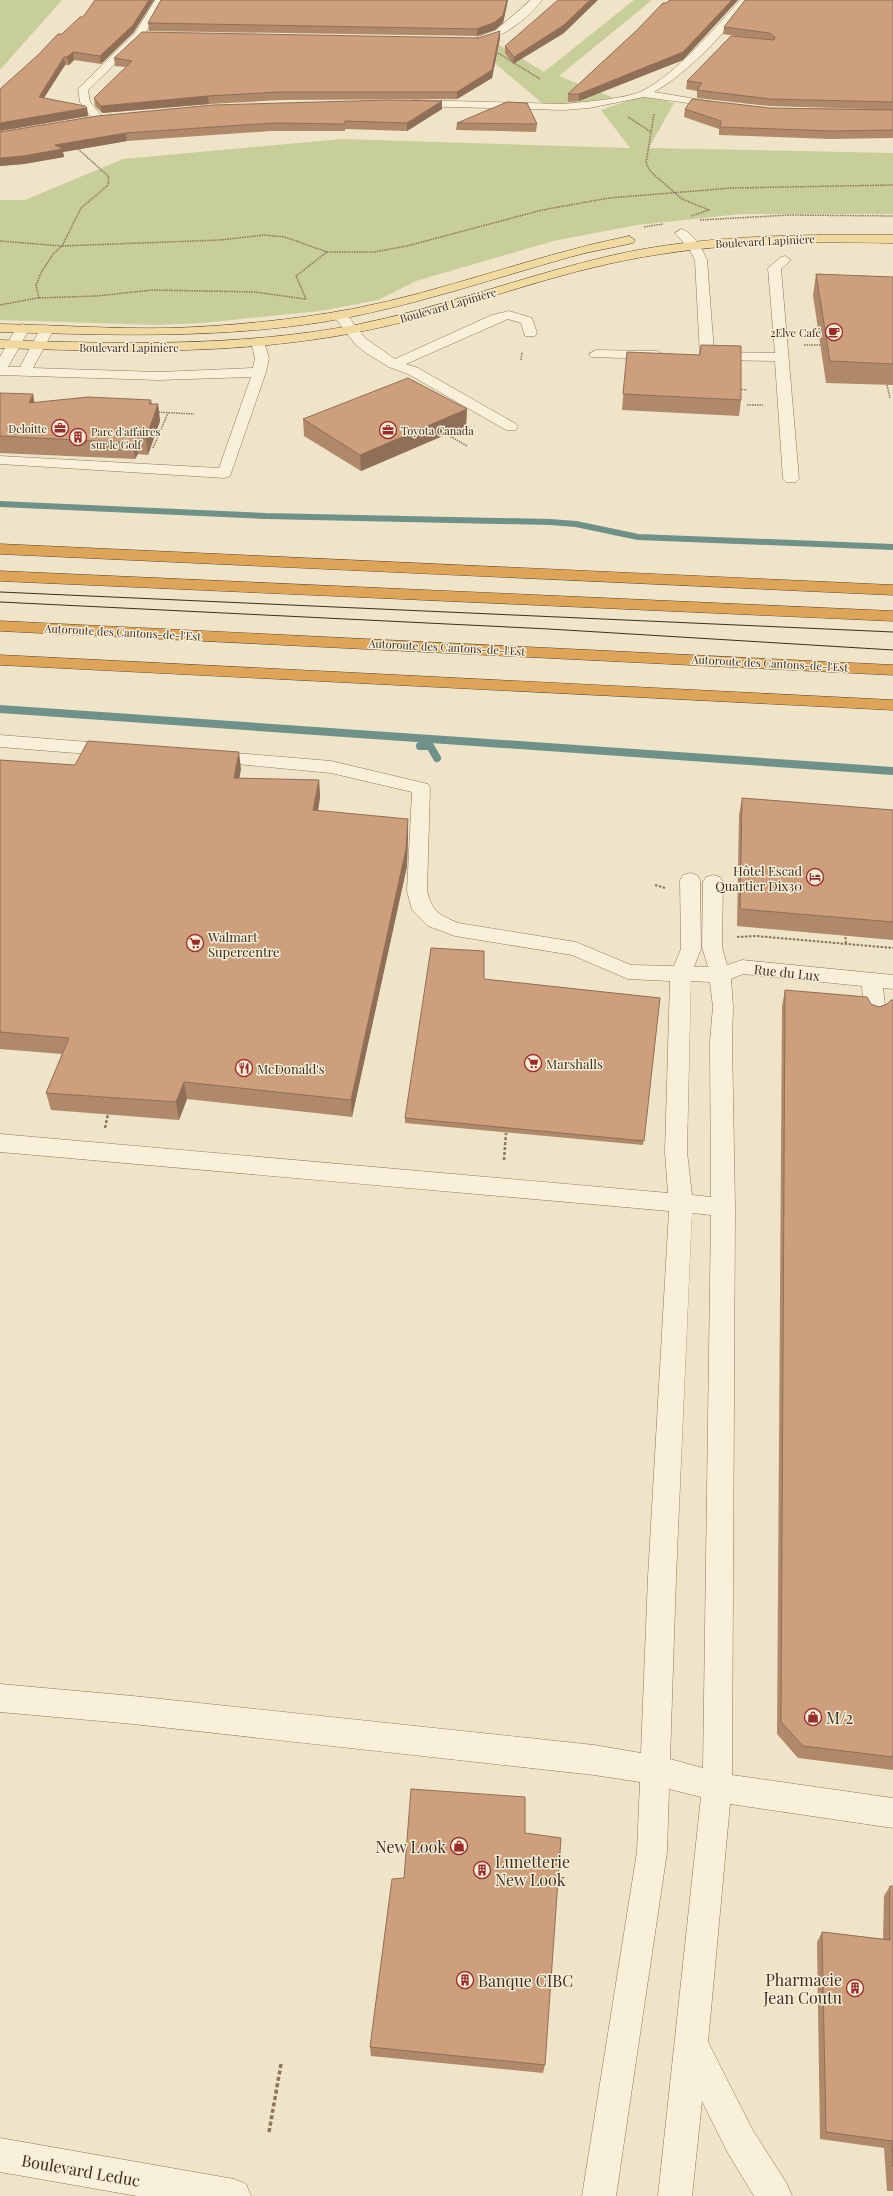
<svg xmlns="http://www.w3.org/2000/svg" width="893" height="2196" viewBox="0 0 893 2196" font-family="'Playfair Display',serif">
<rect width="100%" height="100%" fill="#efe4c7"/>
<!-- green -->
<path fill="#c7ce9a" d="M0,0H62L0,70Z
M634,0H652L559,76L614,98L567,104L542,103L472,44L491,40L544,72Z
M642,96L674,103L649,148L893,153V214H741L637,225L553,241L416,281L378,300L320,311L202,323L157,325L0,320V200H25L123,159L342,139L630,148L601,110Z"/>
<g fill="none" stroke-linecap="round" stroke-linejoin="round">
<!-- stream-far1 -->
<path stroke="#6e9189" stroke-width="6" d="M0,504L266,516L550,522L576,524L638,537L893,547"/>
<!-- stream -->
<path stroke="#6e9189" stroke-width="8" d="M0,709L893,771
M420,746H430L437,758"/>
<!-- minor casing -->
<g stroke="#8b765c" stroke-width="1">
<path id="minor" d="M155,0H165L143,37L88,90L90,102L104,119L98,122L94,121L80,102L78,89L135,33Z
M531,0H542C525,22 499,40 472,44L467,41L496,30Z
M740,0H750C728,30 687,74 654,92L720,103L725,106L724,108L644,97L589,108L564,110L413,106L408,103L413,100L564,104C583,102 625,99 642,91C675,75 715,28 740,0Z
M681,229C693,232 702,249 707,260L714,352L775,353L768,268L781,257L785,256L791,260L781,269L799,479L796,482H786L783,479L775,361L707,360L700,356L695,260L690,250L675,233Z
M340,311L345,312L365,338L395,359L492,315L509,311L532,318L537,333L535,336H525L521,323L508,319L406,364L418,368L516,424L518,427L516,430H506L408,374L389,367L366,353L355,344L333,315Z
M23,324L30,328L8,367H20L40,329L47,325L54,329L33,368L159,372L253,368L255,358L251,342L258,338L263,339L269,358L266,372L230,476L225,478L0,464V456L219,468L251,377L159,380L0,375V357L16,328Z
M596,350L657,351L664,355L657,359L591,357L589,354Z
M0,735L114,744L120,746L123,750L120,754L114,756L0,747Z
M211,751L331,761L428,784L430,788L427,891C433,913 438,914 458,923L576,942L631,965L674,966L681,949L680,880L683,875L690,873L697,875L700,880L701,949L694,967H708L702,947L703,882L706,877L713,875L720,877L723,882L722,947L727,965L742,960L893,975V989L883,988L886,1014L882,1019L875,1022L868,1019L864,1014L862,986L743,974L731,979L733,1007L732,1041L735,1207L732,1775L893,1798V1828L730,1804L708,2042L752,2129L787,2184L792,2196H754L728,2153L702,2101L692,2196H658L701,1797L669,1789L667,1852L616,2196H582L637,1852L640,1782L594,1775L133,1724L0,1712V1684L133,1696L594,1745L641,1753L648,1577L669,1211L0,1152V1134L668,1193L665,1152L670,981L628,979L572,955L455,936L428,926L412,910L407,891L412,792L331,773L205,761L202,757L205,753ZM691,981L710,982L713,1007L710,1041L711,1197L692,1195L687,1152ZM692,1213L711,1215L703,1768L670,1759L676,1577Z
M0,2138L234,2179L246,2184L251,2196H137L0,2172Z"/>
</g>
<!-- major casing -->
<g stroke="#594430" stroke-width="1">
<path id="major" d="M821,235H893V243C797,241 702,243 608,264C522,283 440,317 354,333C237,355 118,352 0,348V340C118,344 238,347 355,325C440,308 521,277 605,257C676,240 749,236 821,235Z
M629,236L635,240L633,243C612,248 591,251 570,257C488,280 408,308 323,322C215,339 109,335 0,332V324C57,325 113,329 170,328C231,326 292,320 352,309C446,291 535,255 629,236Z"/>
</g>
<!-- highway casing -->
<g stroke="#594430" stroke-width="1">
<path id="highway" d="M0,544L893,585V595L0,554Z
M0,571L893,611V621L0,581Z
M0,621L893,665V675L0,631Z
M0,655L893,700V710L0,665Z"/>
</g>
<!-- path-far3 -->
<path stroke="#8b765c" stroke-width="1.5" stroke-dasharray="1.5 1" stroke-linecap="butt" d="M498,53L540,79
M654,114L646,163L651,172L682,199L709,210L691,216
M628,117L651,132
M700,220L790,215L893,216
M644,227L663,224
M0,241L62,246L220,240L264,235L285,237L327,252H374L407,246L542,210L609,198L732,188L893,185
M39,298L36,285L41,273L53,254L62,246L81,208L108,185L109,177L76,147
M306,299L296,276L327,252
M0,305L37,298L97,296L152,290L255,292L305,299
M804,345H821
M521,360L522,352
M887,385L890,398
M739,389L747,390
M747,405H763
M156,412L194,414
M446,434L467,446
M153,448L168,413"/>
<!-- path-far2 -->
<path stroke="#8b765c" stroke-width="2" stroke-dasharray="2.5 1.5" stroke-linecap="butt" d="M655,885L665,888
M845,933L846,944
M737,937L756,936L893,948"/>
<!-- path-far1 -->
<path stroke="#8b765c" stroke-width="2.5" stroke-dasharray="3 2" stroke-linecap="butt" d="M105,1128L108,1114
M504,1160L506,1133"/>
<!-- path -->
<path stroke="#8b765c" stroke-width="3.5" stroke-dasharray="4 2.5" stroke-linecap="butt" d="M269,2132L281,2064"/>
<!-- minor -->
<use href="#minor" fill="#f9f0da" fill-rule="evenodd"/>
<!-- major -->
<use href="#major" fill="#f2d99f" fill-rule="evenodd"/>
<!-- highway -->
<use href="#highway" fill="#dea558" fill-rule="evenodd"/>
<!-- tram -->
<path stroke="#3b2d20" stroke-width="1" d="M0,592L893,632
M0,602L549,629L893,650"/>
</g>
<!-- wall -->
<path fill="#b0896b" d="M161,0H508L503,23L495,30L477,36L149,31L148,23Z
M670,0H738L683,60L579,101L568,102V94Z
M893,0V138L830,139L719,135V129L684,117L685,109L770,108L869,109L769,106L697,98V91L686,89L687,81L749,38L723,34L724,27Z
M83,17L134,32L101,64L74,60L69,65H65L44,98L87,108L88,116L0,131L62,34Z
M564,33L513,64L505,53V46Z
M478,38H500L492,78L457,99L281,100L209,104L102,113L95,106L94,98L126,67L115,66L114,58Z
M442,101V109L407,131L345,129V131H272L127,141L63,152L64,157L24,164L0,166V132Z
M457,123L537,124L536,132L456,130Z
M816,274L893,277V385L826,383L813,295Z
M701,345L741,400L739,416L622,410L627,352L699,355Z
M0,393L35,403L151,400L152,404H158L160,421L148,455L138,454L135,459L0,453Z
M467,409L466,426L361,471L304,436L303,419Z
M0,760L75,765L241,769L239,778L319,780L320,797L318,811L408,819V836L407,866L352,1117L187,1099L179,1120L51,1110L46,1093L62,1054L0,1049Z
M742,798L893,810V940L737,926L739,815Z
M484,979L660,998L643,1145L405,1123V1118Z
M785,990L871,1004L879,1007L887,1004L893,1000V1770L798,1758L777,1734L782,1006Z
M404,1878L545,2065L543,2073L371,2056L370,2047Z
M890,1886H893V2191H887L884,2148L820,2139L817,1942L822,1932L883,1939L884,1896Z"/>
<!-- shaded-wall -->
<path fill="#906f57" d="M149,0H154L134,32L101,64L100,56Z
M507,0H508L503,23L495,30L477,36V29Z
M590,0H598L564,33L513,64L514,57Z
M732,0H738L683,60L579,101V94Z
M500,31V38L492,78L457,99V92Z
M73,52L74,60L69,65L67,57Z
M64,57L65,65L40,104L39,97Z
M208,96L209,104L102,113L101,106Z
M442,101V109L407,131V123Z
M87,108L88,116L0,131V123Z
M126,133L127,141L63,152L64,157L24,164L0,166V158L55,145Z
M33,394L36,411L29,403Z
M158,404L160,421L148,455L146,438Z
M467,409L466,426L361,471L360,455Z
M135,438L138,454L135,459L133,443Z
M239,752L241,769L236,795L234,778Z
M319,780L320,797L315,828L313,810Z
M408,819V836L407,866L352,1117L351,1100Z
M184,1082L187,1099L179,1120L176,1102Z"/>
<!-- building -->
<path fill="#cd9f7c" stroke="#906f57" d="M95,0H149L133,25L100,56L73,52L67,57H64L39,97L85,106L87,108L0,123V89L38,55L58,34H62L80,17H83Z
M161,0H507L503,15L495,22L477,29L148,23Z
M558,0H590L564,25L514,57L505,46Z
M670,0H732L683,52L579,94H568L636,31L663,3H666Z
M745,0H893V102L770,99L697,90L702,83L687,81L731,36L774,40L775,37L769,33L724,27Z
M500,31L492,70L457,92H280L208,96L101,106L94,98L132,61L114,58L142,32L478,38Z
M692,99L770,108L893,110V130L832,131L720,127L721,121L685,109Z
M389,100L442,101L407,123L345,121V124L272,123L126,133L55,145L63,149L23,156L0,158V132L97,116L213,105Z
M507,102L527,103L537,124L457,123Z
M816,274L893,277V364L830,361Z
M701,345L741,346V400L623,394L627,352L700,355Z
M408,378L467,409L360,455L303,419Z
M0,393L33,394L29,403L88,397L151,400L149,404H158L146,438H135L133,443L0,436Z
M88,741L239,752L234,778L319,780L313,810L408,819L406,849L351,1100L184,1082L176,1102L46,1093L69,1038L0,1032V760L75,765Z
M742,798L893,810V922L740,909Z
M431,948L484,951V979L660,998L644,1141L405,1118Z
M785,990L867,997L871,1004L879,1007L887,1004L891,1000H893V1757L803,1746L781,1722Z
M411,1789L525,1797V1833L561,1838L545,2065L370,2047L392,1879L404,1878Z
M890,1886H893V2167L892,2141L826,2132L822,1932L890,1940Z"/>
<!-- icons -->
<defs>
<g id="cafe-ring" transform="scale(0.9)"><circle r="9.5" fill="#f6edd6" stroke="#9b2c2b" stroke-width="1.5"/><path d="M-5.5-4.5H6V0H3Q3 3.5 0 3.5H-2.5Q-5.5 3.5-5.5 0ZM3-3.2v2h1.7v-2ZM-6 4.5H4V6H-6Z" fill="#9b2c2b"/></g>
<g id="office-ring" transform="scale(0.9)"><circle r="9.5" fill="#f6edd6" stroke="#9b2c2b" stroke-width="1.5"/><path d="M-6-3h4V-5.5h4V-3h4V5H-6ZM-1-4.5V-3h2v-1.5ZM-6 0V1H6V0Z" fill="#9b2c2b"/></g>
<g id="building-ring" transform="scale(0.9)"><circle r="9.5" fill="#f6edd6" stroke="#9b2c2b" stroke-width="1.5"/><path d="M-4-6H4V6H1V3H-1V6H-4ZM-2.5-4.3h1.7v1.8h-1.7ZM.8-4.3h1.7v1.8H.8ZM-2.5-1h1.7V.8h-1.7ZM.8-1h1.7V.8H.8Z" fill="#9b2c2b"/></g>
<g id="hotel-ring" transform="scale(0.9)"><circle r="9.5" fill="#f6edd6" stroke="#9b2c2b" stroke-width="1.5"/><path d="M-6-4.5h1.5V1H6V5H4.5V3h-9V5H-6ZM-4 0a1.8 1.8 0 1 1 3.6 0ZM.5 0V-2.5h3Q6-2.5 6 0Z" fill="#9b2c2b"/></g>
<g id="supermarket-ring" transform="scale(0.9)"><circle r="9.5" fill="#f6edd6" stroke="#9b2c2b" stroke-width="1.5"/><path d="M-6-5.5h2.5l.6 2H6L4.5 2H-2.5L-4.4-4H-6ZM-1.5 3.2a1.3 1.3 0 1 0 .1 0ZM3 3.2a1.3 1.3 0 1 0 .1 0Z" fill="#9b2c2b"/></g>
<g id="restaurant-ring" transform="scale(0.9)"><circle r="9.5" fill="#f6edd6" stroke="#9b2c2b" stroke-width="1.5"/><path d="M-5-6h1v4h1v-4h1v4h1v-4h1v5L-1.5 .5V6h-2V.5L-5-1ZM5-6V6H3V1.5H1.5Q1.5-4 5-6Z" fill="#9b2c2b"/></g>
<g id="shop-ring" transform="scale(0.9)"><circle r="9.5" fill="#f6edd6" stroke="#9b2c2b" stroke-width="1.5"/><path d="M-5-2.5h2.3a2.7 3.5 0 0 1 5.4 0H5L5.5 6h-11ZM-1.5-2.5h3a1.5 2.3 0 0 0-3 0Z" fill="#9b2c2b"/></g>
</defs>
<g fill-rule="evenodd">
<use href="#cafe-ring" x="834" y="332"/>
<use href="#office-ring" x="60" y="428"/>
<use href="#office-ring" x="388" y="430"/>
<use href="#building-ring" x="78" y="437"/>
<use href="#hotel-ring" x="815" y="877"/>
<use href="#supermarket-ring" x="195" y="943"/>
<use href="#supermarket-ring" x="533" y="1063"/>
<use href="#restaurant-ring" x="244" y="1068"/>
<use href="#shop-ring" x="813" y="1717"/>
<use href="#shop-ring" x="459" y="1846"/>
<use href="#building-ring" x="482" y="1870"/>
<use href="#building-ring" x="465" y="1980"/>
<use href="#building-ring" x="855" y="1988"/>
</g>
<g text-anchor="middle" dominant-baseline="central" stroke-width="3" stroke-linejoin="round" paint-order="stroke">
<!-- far-street labels -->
<g font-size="11" fill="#3b2d20" stroke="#f6edd6">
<text transform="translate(765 241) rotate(-3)">Boulevard Lapinière</text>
<text transform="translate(448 305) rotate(-16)">Boulevard Lapinière</text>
<text x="129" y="347">Boulevard Lapinière</text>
<text transform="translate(123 632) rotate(3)">Autoroute des Cantons-de-l'Est</text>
<text transform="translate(447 647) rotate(3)">Autoroute des Cantons-de-l'Est</text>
<text transform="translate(770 663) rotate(3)">Autoroute des Cantons-de-l'Est</text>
</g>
<!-- far-poi labels -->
<g font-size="11" fill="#3b2d20" stroke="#f6edd6" text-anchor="end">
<text x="821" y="332">2Elve Café</text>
<text x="47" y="428">Deloitte</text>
<text x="401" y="430" text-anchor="start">Toyota Canada</text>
<text x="91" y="431" text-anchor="start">Parc d'affaires<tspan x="91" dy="13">sur le Golf</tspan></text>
</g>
<!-- poi labels -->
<g font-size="13" fill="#3b2d20" stroke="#f6edd6" text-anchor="start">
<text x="802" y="870" text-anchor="end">Hôtel Escad<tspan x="802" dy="15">Quartier Dix30</tspan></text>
<text x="208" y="936">Walmart<tspan x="208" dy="15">Supercentre</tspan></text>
<text x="546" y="1063">Marshalls</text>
<text x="257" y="1068">McDonald's</text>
</g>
<!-- street labels -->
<g font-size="13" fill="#3b2d20" stroke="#f6edd6">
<text transform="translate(787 972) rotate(6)">Rue du Lux</text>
</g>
<!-- near-poi labels -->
<g font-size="16" fill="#3b2d20" stroke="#f6edd6" text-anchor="start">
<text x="826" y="1717">M/2</text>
<text x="446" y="1846" text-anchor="end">New Look</text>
<text x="495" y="1861">Lunetterie<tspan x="495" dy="18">New Look</tspan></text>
<text x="842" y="1979" text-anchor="end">Pharmacie<tspan x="842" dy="18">Jean Coutu</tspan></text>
<text x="478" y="1980">Banque CIBC</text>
</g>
<!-- near-street labels -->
<g font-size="16" fill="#3b2d20" stroke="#f6edd6">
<text transform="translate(81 2170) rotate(10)">Boulevard Leduc</text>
</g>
</g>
</svg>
